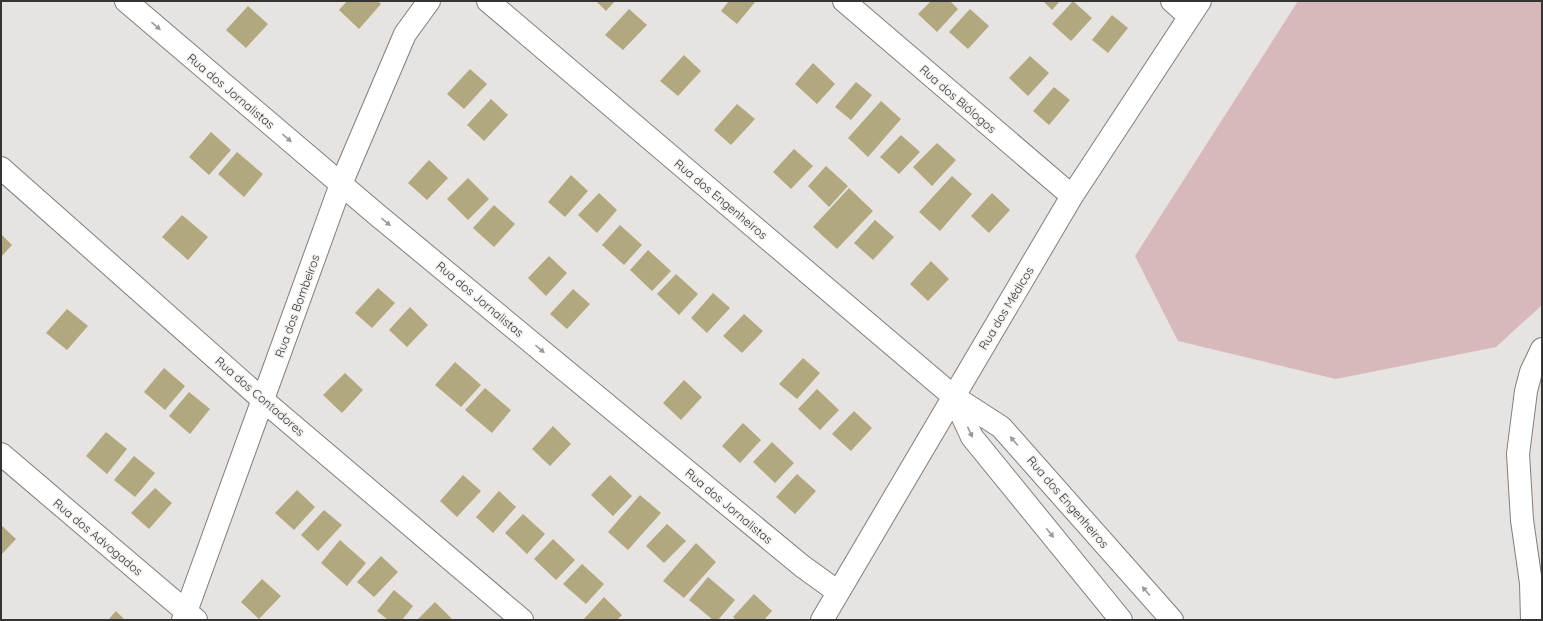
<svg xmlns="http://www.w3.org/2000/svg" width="1543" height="621" viewBox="0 0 1543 621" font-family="Quicksand,sans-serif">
<rect width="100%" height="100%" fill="#e7e3e0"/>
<!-- green -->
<path fill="#d7b8bb" d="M1298,1H1542V305L1496,347L1336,379L1178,341L1135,256Z"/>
<!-- building -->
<path fill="#b1a880" d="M347,1H378L381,4L359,29L339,10Z
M596,1H615L606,11Z
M729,1H756L737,24L721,11Z
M931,1H950L958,9L937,32L918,14Z
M1043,1H1060L1052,10Z
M1073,1L1092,18L1071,41L1052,24Z
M248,6L268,24L246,48L226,30Z
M629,9L647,25L623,50L605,35Z
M970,9L989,26L968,49L949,32Z
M1112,15L1128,28L1108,53L1092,40Z
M684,55L701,71L678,96L660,81Z
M1030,56L1049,73L1028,96L1009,78Z
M813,63L835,84L817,104L795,84Z
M470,69L487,84L464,109L447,94Z
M856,82L872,95L851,120L835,107Z
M1054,87L1070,100L1049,125L1033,111Z
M491,99L508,115L484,141L467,125Z
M881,101L901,119L868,157L848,138Z
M737,104L755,119L731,145L714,130Z
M211,132L231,150L209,175L189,157Z
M901,135L920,152L899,174L880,157Z
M937,143L956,160L932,186L913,167Z
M794,149L813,166L791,189L773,172Z
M237,152L263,174L244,197L218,174Z
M429,160L448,178L427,200L408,183Z
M826,166L848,186L829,207L808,186Z
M571,175L588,191L565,217L548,202Z
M952,176L972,194L940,231L919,212Z
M468,178L489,199L468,220L447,199Z
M849,188L873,211L837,249L813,227Z
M599,193L617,210L597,233L578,215Z
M992,193L1010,210L989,233L971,216Z
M494,205L515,224L494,247L473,228Z
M182,215L208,237L188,260L162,237Z
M875,220L894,237L873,260L854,243Z
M620,225L642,245L624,265L602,245Z
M1,234L12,245L1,257Z
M648,250L671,271L652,291L630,270Z
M549,256L567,273L546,296L528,278Z
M931,261L949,279L928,301L910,284Z
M676,274L698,294L679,315L657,294Z
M378,288L395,303L372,328L355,313Z
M573,289L590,304L567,329L550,314Z
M713,293L730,308L707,333L691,318Z
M410,307L428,325L407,347L389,330Z
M67,309L88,326L67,350L46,333Z
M744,314L763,331L742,353L723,336Z
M803,358L820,373L797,399L779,384Z
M455,362L481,385L461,407L435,385Z
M164,368L185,386L165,410L144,392Z
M345,373L363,390L342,413L323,395Z
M684,380L702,397L681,420L663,403Z
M485,388L511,410L492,433L465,410Z
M817,389L839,410L820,430L798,409Z
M189,392L210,409L190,434L169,416Z
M854,411L872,428L851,451L832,434Z
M743,423L761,440L740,463L722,446Z
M553,426L571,444L550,466L532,449Z
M106,432L127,449L107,474L86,456Z
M772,442L794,463L775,483L753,462Z
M134,456L155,473L135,497L114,480Z
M797,474L816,491L795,514L776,497Z
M463,475L481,491L457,517L440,501Z
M610,475L632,496L613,516L591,495Z
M155,488L172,503L149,529L131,513Z
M297,490L315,507L294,530L275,513Z
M499,491L516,507L493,533L476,517Z
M640,495L661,513L628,550L608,532Z
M324,510L342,525L318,551L301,535Z
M523,514L545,534L527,554L505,533Z
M667,524L686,541L664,563L646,546Z
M1,525L16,539L1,555Z
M553,539L575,560L556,580L534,559Z
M340,540L366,563L347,586L321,563Z
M696,543L716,562L684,598L663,581Z
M381,556L398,572L374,597L357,582Z
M582,564L604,584L586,604L563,584Z
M708,577L735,600L718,620H713L689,600Z
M262,579L281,596L259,619L241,602Z
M394,590L413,606L402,620H388L377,611Z
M754,594L772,611L764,620H736L733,617Z
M604,597L622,615L617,620H583Z
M435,602L453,620H417Z
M116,611L125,620H108Z"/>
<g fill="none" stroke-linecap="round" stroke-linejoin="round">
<!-- street casing -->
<g stroke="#817e7b" stroke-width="24">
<path id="street" d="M126,1L375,213L802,566L838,592
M488,1L953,396L1001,427L1172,620
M844,1L1072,196
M1172,1L1189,16
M1,168L264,401L522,620
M953,396L972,437L1121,620
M1,454L196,620
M183,620L341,184L405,34L429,1
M822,620L1072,196L1200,1
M1532,620L1531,583L1522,520L1518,454L1526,391L1531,372L1542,349"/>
</g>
<!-- street -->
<use href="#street" stroke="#fff" stroke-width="22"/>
</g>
<!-- one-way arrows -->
<defs><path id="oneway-solid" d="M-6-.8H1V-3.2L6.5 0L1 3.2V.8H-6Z"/></defs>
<g fill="#9a9a98">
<use href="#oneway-solid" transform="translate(156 26) rotate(40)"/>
<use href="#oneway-solid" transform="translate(287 138) rotate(40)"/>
<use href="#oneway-solid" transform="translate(386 222) rotate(40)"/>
<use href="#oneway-solid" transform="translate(540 349) rotate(40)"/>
<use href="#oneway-solid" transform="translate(970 432) rotate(65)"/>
<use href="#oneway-solid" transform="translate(1014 441) rotate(-131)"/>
<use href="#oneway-solid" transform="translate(1050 533) rotate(51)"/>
<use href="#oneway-solid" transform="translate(1146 591) rotate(-131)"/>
</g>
<g text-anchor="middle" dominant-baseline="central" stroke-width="3" stroke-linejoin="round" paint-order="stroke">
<!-- street labels -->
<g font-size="12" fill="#353432" stroke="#f4f0ed">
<text transform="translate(231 91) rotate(40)">Rua dos Jornalistas</text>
<text transform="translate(958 99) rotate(41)">Rua dos Biólogos</text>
<text transform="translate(721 199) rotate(40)">Rua dos Engenheiros</text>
<text transform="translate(480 299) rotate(40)">Rua dos Jornalistas</text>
<text transform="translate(297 306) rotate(-70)">Rua dos Bombeiros</text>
<text transform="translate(1006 308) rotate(-59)">Rua dos Médicos</text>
<text transform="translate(260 396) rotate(41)">Rua dos Contadores</text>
<text transform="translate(1068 502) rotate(49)">Rua dos Engenheiros</text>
<text transform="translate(729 506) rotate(40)">Rua dos Jornalistas</text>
<text transform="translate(98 537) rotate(40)">Rua dos Advogados</text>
</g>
</g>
<!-- border -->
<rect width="1543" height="621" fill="none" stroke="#353432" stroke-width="4"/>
</svg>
